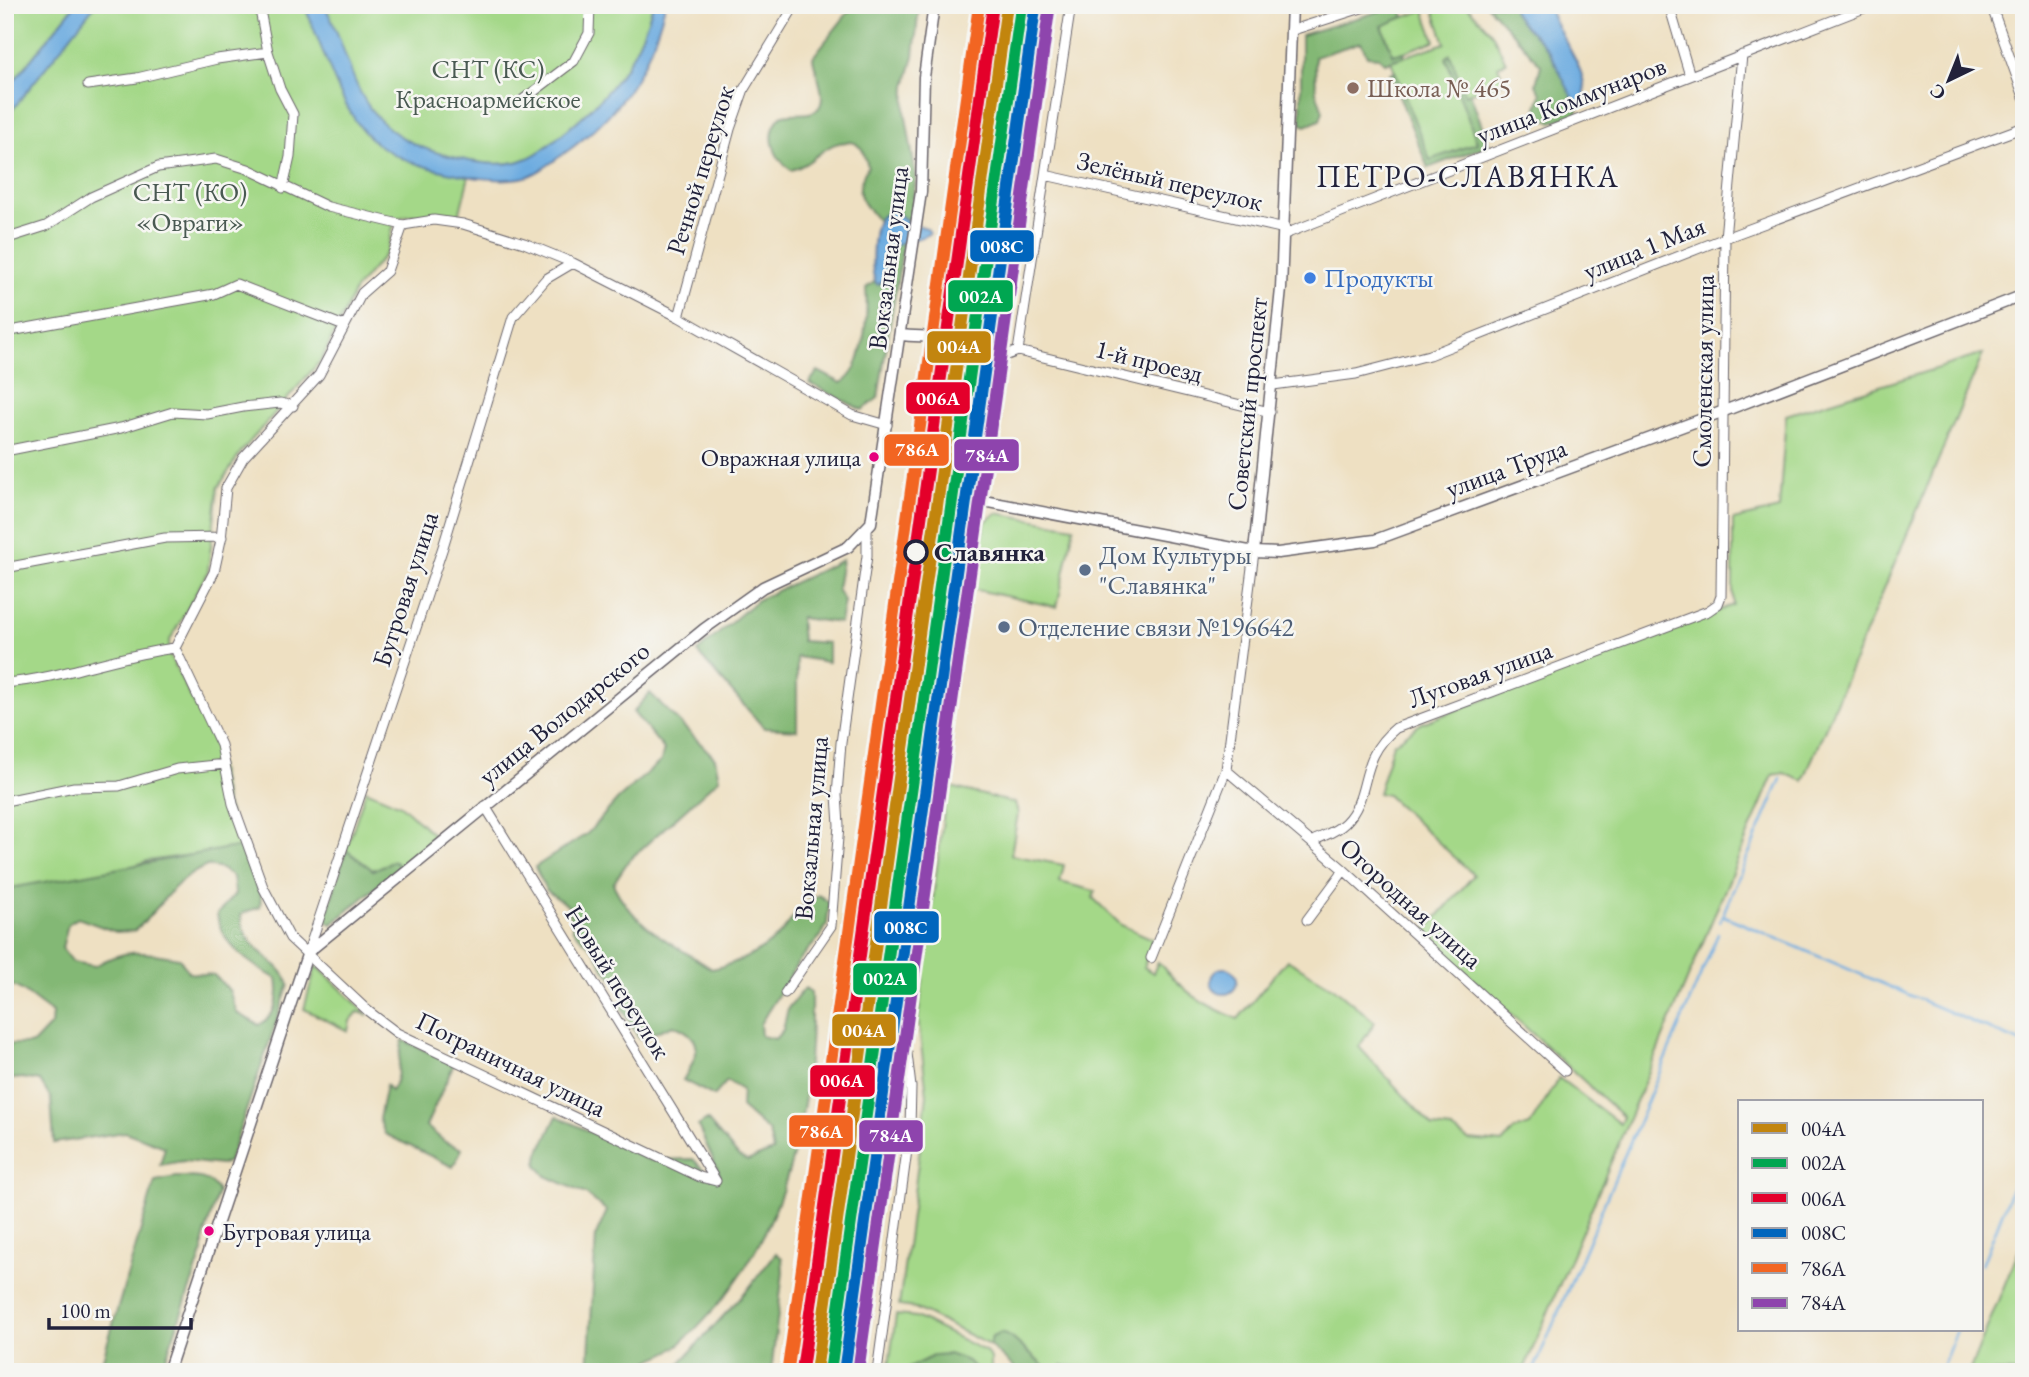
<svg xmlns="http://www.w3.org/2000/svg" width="2029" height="1377" viewBox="0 0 2029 1377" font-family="'EB Garamond',serif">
<rect width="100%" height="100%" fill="#f6f6f2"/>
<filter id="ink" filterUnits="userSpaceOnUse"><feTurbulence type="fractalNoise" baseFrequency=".0143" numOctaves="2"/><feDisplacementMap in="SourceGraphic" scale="14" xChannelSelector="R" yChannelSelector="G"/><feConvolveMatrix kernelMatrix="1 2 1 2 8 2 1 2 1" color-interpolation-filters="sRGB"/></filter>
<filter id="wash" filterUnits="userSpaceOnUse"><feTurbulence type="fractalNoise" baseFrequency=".00686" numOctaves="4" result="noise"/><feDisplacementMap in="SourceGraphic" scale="28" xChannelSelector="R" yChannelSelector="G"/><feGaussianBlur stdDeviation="1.57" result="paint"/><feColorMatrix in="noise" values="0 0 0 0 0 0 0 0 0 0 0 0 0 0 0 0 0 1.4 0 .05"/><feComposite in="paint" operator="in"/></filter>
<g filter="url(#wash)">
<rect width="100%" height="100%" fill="#eee0c2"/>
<!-- green -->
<path fill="#a4d888" stroke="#637d62" stroke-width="2" d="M5,5H75L5,92Z
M95,5H304L333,74L401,158L469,176L459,216L410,215L395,219L387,252L355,290L322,359L240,453L218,488L208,571L169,642L170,656L214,743L226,804L242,848L147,861L125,869L5,889V119Z
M324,5H653C636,62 612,92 567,130C553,141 540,154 523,160C502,168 470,162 449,156C425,150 402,141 383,123C349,92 346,43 324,5Z
M1432,5H1466L1492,33L1506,62L1498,66L1504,82L1465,95L1477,143L1430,161L1391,61L1445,43Z
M1424,10L1435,41L1393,56L1382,25Z
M1983,354L1803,781L1784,773L1773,775L1523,1372H1138L1063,1366L1068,1372H1050L1011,1337H992L989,1345L915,1308L899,1306L927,1095L918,1019L947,786L1015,803L1018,813L1011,855L1064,865L1060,882L1095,891L1093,898L1121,925L1153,939L1144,967L1153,973L1158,962C1186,993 1199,1003 1238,1019L1287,960L1334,988L1375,1022L1359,1047L1433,1127L1452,1129L1468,1140L1502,1143L1514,1130L1530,1125L1559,1078L1620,1124L1623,1117L1423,933L1474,875L1387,795L1378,793L1393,744L1422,723L1733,605V520L1779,509L1786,415Z
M996,513L1074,527L1057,607L972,589L985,522Z
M366,790L401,805L437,838L385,879L346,850Z
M316,965L368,1015L358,1012L350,1021L348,1031L304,1009Z
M2024,1237V1372H1969Z
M896,1315L916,1317L985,1351L991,1358V1372H974L935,1355L900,1372H888Z"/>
<!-- forest -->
<path fill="#83b874" stroke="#526d58" stroke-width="2" fill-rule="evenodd" d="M854,5H919L914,56L906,86L905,111L916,177L910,223L894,211L878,221C859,197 853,194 868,166L862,149L855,143C827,136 815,165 791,170C773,158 765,133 781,116C791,112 799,115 809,113C835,108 814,73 813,57Z
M1400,5L1404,17L1382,26L1393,55L1404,52L1405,56L1385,63L1379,57L1367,56L1361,42L1315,57L1316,92L1323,111L1320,120L1306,126L1301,124V35Z
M1487,5H1511C1519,27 1539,34 1550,53C1556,63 1574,102 1579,107L1577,114L1552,122L1538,116L1536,111L1541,94L1536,84L1541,65Z
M1450,54L1465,95L1470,93L1489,145L1428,168L1390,73L1395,71L1430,160L1477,143L1446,58Z
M904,240L878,398L862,410L809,383L818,371L841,383C865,372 868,312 866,288L874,282L882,284C891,264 880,252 904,240Z
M842,560L837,589L844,601L840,623L800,618L802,641L828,643V662L797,657V730L764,728L697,652L757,600Z
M650,693L715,758L719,779L629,860L613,884C634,928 673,943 712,969C737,963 762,953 780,934C793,920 801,902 819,895L829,903L827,924L821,936L801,958L760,1024L761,1036L775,1039L783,1030L788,1008L805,988L811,992C813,1101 792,1213 722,1300C710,1313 687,1340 673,1349C663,1356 654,1356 645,1364V1372H588L596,1235L607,1211L586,1194L546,1176L537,1165L539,1153L557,1116L649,1160L693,1159L709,1175H720L698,1126L707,1120L738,1156L747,1161L773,1151L769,1132L741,1107L742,1090L727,1081L714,1096L683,1080C699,1054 706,1038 673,1025L639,1039L621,1006L625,988L606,972L594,950L573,930L568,906L546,890L535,867L588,833L618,799L661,761L664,749L633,712Z
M229,848H242L261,896L260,907L241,914C242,952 278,956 289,984L229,1161L221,1165L184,1161L160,1165L165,1147L125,1132L54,1143L51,1099L40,1081L22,1078L5,1080V1044H33L51,1025L52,1013L22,990L5,982V889ZM207,866L222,869L233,877L235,894L217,914C221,945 251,965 277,979C280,998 277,1015 259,1025L237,1013L229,990L214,975L189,973L179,958C144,952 127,947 95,966L73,962L62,948L68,924L78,918L116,932L134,931C163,907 170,881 207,866Z
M346,850L373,870L394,861L400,867L332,924L325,920Z
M403,1040L454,1064L426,1126L445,1142L462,1149L453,1167L385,1134L379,1119L386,1085L391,1091C401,1078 397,1059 403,1040Z
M176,1177C193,1177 210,1175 218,1192L203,1241V1251L161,1372H99L155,1181Z
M776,1253L782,1258L783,1272L771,1372H672L748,1289Z
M1001,1333L1011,1337L1050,1372H1019L989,1345L992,1337Z
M948,1354L968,1361L976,1370L900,1372L935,1355Z"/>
<!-- water -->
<path fill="#6dace0" stroke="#48678e" stroke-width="2" d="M75,5H95L5,119V92Z
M304,5H324C347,43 349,92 383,123C402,141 425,150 449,156C470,162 502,168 523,160C540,154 553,141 567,130C612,92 636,62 653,5H665C648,72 619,115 562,155C551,163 535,176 521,178C497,182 470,177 447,172C419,166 391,157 370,138C339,109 322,44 304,5Z
M1511,5H1548C1558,39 1591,68 1584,104L1579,107C1573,102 1556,63 1550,53C1538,34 1519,27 1511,5Z
M894,211L910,223L927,228L930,233C915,244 897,236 887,255C881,265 891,276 878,285C869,279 872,229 879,219C883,214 888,213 894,211Z
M1211 981a13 13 0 1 1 26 0a13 13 0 1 1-26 0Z"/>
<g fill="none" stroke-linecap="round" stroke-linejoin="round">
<!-- stream -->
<path stroke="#6dace0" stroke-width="2.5" d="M1722,915L2024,1044
M1720,921L1781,779
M1982,1265L2024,1157
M1533,1372L1718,934
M1940,1372L1957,1330"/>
</g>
</g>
<g filter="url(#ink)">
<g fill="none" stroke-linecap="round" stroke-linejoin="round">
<!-- minor casing -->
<g stroke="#69646a" stroke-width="11">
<path id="minor" d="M259,5L268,52L280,89L293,114L290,157L283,188
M1669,5L1690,76
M1991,5L2024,97
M1293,30L1371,5
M88,85L137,78L217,59L268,52
M520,102L574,61L589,33L590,5
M1045,175L1285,229
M1285,234L1872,5
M5,239L46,226L91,197L158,167L216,159L248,169L328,207L403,225
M679,317L730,129L744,89L795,5
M5,332L214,294L236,284L344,326
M1018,351L1071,5
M1018,351L1270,412
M999,358L1018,351
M1273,385L1356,374L1429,355L1725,238L2024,127
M5,451L121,428L173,412L207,414L243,407L280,403L293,406
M5,568L165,538L222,537
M5,683C64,678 117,655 175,648
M1226,770L1344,870L1565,1071
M5,801L74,787L119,786L177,769L225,764
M485,806L716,1181
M1311,842C1322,836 1336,832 1345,823C1373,795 1356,760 1396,728L1708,611L1718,604L1721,596L1725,238L1742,55
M1307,920L1344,870
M308,952L443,547L513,317L546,279L573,263
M1151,958L1226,770L1254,552
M785,993L831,926L839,825L837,795L841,743L867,556V530
M716,1181L700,1177L397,1033L368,1011L290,938L263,887L233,804L221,745L175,648L214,572L221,540L226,488L243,458L319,375L362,293L387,271L403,225L434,220L463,224L524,243L573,263L679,317L852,415L887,425
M877,1372L910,1128L911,1087L906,1045L921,871L951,647L979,510L984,501"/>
</g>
<!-- tertiary casing -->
<g stroke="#69646a" stroke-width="13">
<path id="tertiary" d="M901,335C930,338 980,335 999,358L979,474L984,501L1254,552L1278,553L1375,540L1724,411L2024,295
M1254,552L1281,289L1292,5
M168,1372L308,952L704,629L763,587L848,547L871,523L921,192L924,77L934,5"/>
</g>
<!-- minor -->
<use href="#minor" stroke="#fff" stroke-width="9"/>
<!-- tertiary -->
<use href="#tertiary" stroke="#fff" stroke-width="10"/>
<!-- rail -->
<path stroke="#22223b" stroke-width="2.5" d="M806,1372L864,957L917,522L992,5"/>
<!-- rail-1 casing -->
<g stroke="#f6f6f2" stroke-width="18">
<path id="rail-1" d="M816,1372L1007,5"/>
</g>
<!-- rail-2 casing -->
<g stroke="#f6f6f2" stroke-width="18">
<path id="rail-2" d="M830,1372L1021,7"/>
</g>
<!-- rail-3 casing -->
<g stroke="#f6f6f2" stroke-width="18">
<path id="rail-3" d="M802,1370L993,5"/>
</g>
<!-- rail-4 casing -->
<g stroke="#f6f6f2" stroke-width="18">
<path id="rail-4" d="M844,1372L1035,9"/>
</g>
<!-- rail-5 casing -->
<g stroke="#f6f6f2" stroke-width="18">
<path id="rail-5" d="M788,1368L979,5"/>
</g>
<!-- rail-6 casing -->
<g stroke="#f6f6f2" stroke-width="18">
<path id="rail-6" d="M858,1372L1049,11"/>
</g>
<!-- rail-1 -->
<use href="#rail-1" stroke="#c2850f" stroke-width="12"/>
<!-- rail-2 -->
<use href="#rail-2" stroke="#00a651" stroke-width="12"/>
<!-- rail-3 -->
<use href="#rail-3" stroke="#e4002b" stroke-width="12"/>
<!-- rail-4 -->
<use href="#rail-4" stroke="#0065bd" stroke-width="12"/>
<!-- rail-5 -->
<use href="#rail-5" stroke="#f26522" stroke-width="12"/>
<!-- rail-6 -->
<use href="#rail-6" stroke="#8e44ad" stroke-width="12"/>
</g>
</g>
<!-- markers -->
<circle fill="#8d6e63" stroke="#f6f6f2" stroke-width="2.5" cx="1353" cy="88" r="7"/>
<circle fill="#3f7fe0" stroke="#f6f6f2" stroke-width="2.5" cx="1310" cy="278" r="7"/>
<g fill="#e5007d" stroke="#f6f6f2" stroke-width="2.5">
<circle cx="874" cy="457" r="6"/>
<circle cx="209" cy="1231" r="6"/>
</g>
<circle fill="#f6f6f2" stroke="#22223b" stroke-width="3.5" cx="916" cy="552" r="11"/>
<g fill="#5c6f8a" stroke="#f6f6f2" stroke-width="2.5">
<circle cx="1085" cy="570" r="7"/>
<circle cx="1004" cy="627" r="7"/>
</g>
<g text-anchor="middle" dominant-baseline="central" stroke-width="5" stroke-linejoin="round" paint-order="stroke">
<!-- bus labels -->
<g font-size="24" fill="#22223b" stroke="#f6f6f2" text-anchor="end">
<text x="861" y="457">Овражная улица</text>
<text x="222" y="1231" text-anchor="start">Бугровая улица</text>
</g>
<!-- park labels -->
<g font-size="26" fill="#495952" stroke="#f6f6f2">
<text x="488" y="69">СНТ (КС)<tspan x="488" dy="30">Красноармейское</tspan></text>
<text x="190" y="192">СНТ (КО)<tspan x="190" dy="30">«Овраги»</tspan></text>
</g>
<!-- education labels -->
<g font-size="26" fill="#785e54" stroke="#f6f6f2" text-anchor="start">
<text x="1367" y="88">Школа № 465</text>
</g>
<!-- street labels -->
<g font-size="26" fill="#22223b" stroke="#f6f6f2">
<text transform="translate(1571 100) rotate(-21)">улица Коммунаров</text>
<text transform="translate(700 170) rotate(-73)">Речной переулок</text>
<text transform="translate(1170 181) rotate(13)">Зелёный переулок</text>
<text transform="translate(1644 248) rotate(-22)">улица 1 Мая</text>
<text transform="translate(888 258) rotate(-83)">Вокзальная улица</text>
<text transform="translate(1149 361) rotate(14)">1-й проезд</text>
<text transform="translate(1703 371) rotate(-89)">Смоленская улица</text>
<text transform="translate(1247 404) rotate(-84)">Советский проспект</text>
<text transform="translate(1506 468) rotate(-20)">улица Труда</text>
<text transform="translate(405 589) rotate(-72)">Бугровая улица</text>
<text transform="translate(1480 674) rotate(-20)">Луговая улица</text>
<text transform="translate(564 713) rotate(-39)">улица Володарского</text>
<text transform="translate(811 828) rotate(-85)">Вокзальная улица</text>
<text transform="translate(1411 903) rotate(42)">Огородная улица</text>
<text transform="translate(618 982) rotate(58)">Новый переулок</text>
<text transform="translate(511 1064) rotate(26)">Пограничная улица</text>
</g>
<!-- shop labels -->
<g font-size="26" fill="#366cbe" stroke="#f6f6f2" text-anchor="start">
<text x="1324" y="278">Продукты</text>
</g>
<!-- stop labels -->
<g font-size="26" font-weight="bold" fill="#22223b" stroke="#f6f6f2" text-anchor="start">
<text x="934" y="552">Славянка</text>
</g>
<!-- service labels -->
<g font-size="26" fill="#4e5e75" stroke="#f6f6f2" text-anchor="start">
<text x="1099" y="555">Дом Культуры<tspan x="1099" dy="30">"Славянка"</tspan></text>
<text x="1018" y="627">Отделение связи №196642</text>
</g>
<!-- quarter labels -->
<g font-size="30" letter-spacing="2" fill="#22223b" stroke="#f6f6f2">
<text x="1468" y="176">ПЕТРО-СЛАВЯНКА</text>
</g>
</g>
<g stroke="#f6f6f2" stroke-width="2.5">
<rect x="969" y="229" width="66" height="34" rx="7" fill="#0065bd"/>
<rect x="947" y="279" width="67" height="34" rx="7" fill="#00a651"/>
<rect x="926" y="330" width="66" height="34" rx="7" fill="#c2850f"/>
<rect x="905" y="381" width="66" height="34" rx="7" fill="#e4002b"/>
<rect x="883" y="433" width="67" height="34" rx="7" fill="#f26522"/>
<rect x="953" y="438" width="67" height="34" rx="7" fill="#8e44ad"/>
<rect x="873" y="910" width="67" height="34" rx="7" fill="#0065bd"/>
<rect x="852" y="962" width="66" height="34" rx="7" fill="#00a651"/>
<rect x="831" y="1013" width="66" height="34" rx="7" fill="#c2850f"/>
<rect x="809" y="1064" width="67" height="34" rx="7" fill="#e4002b"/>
<rect x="788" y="1114" width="66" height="34" rx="7" fill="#f26522"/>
<rect x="858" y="1119" width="66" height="34" rx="7" fill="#8e44ad"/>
</g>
<g font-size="19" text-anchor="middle" font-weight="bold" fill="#fff">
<text x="1002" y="253">008С</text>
<text x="981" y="303">002А</text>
<text x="959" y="353">004А</text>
<text x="938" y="405">006А</text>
<text x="917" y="456">786А</text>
<text x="987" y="462">784А</text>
<text x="906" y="934">008С</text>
<text x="885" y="985">002А</text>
<text x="864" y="1037">004А</text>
<text x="842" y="1087">006А</text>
<text x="821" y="1138">786А</text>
<text x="891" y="1142">784А</text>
</g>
<!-- margin -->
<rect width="2029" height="1377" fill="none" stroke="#f6f6f2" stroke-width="28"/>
<!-- legend -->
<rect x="1738" y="1100" width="245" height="231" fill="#f6f6f2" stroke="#a1a1a9" stroke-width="2"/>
<rect x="1752" y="1123" width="35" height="10" fill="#c2850f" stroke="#a1a1a9" stroke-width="2"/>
<text x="1801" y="1136" font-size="21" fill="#22223b">004А</text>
<rect x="1752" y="1158" width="35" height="10" fill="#00a651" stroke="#a1a1a9" stroke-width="2"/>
<text x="1801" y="1170" font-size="21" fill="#22223b">002А</text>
<rect x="1752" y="1193" width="35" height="10" fill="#e4002b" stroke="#a1a1a9" stroke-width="2"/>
<text x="1801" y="1206" font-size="21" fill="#22223b">006А</text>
<rect x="1752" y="1228" width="35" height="10" fill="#0065bd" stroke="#a1a1a9" stroke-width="2"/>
<text x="1801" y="1240" font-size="21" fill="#22223b">008С</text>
<rect x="1752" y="1263" width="35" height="10" fill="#f26522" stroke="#a1a1a9" stroke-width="2"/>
<text x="1801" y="1276" font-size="21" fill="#22223b">786А</text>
<rect x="1752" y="1298" width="35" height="10" fill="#8e44ad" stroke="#a1a1a9" stroke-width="2"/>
<text x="1801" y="1310" font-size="21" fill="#22223b">784А</text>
<!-- north arrow -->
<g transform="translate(1949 80) rotate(223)" stroke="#f6f6f2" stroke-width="5" paint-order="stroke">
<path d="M0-5L12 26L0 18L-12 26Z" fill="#22223b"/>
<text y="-10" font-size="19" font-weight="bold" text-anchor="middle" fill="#22223b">С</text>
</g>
<!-- scale -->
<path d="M49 1318v10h142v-10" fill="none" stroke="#22223b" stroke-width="3.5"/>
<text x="60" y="1318" font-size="21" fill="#22223b" stroke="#f6f6f2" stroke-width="5" paint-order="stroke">100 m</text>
</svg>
